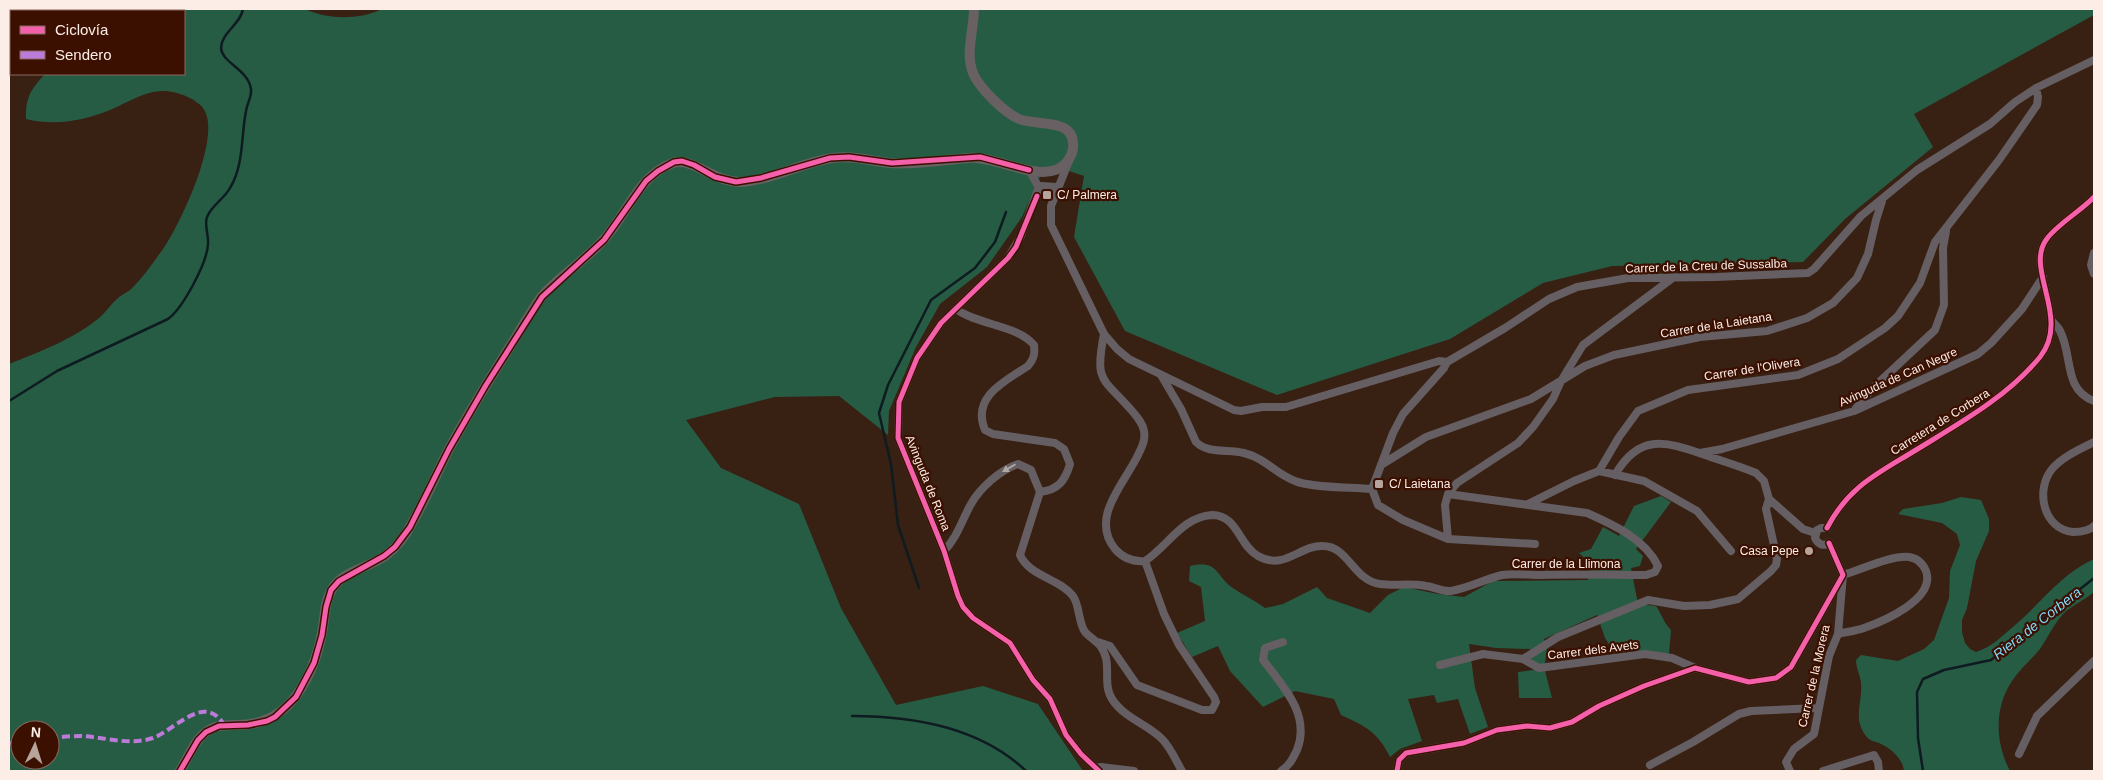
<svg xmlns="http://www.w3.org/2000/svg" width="2103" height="780" viewBox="0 0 2103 780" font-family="Helvetica,sans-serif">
<rect width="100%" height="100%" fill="#382013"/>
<!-- forest -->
<path fill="#275c44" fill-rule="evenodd" d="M82,9H305C328,20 360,20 382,9H2094V15L1914,114L1933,147L1845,219L1803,262L1612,266L1543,283L1450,339L1277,395L1125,331L1074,237L1084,176L1054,166L1044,168L1022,217L987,267L940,304L916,347L889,411L888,435L839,396L775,397L686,420L721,468L799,504L841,608L896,705L983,686L1038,704L1083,771H9V364C39,352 74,339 99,318C106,312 111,304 117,299C121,295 126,293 130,290C143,278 155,260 165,246C181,222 223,134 203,108C201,105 195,101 192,99C157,81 140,97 110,110C83,121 54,126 26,119C25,98 31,89 45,74H184V11H82ZM20,730H50V760H20Z
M1661,496L1671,502L1636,549L1643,556L1640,566L1631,568L1638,604L1656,606C1662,615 1664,623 1671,630L1669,654L1640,651L1614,652L1605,638L1597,615L1544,639L1547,651L1544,667L1552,698H1519L1518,672L1534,670L1530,649L1496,648L1469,644L1475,688L1488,727L1470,734L1458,699L1437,703L1434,695L1408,699L1422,741L1400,749L1390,757C1378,732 1365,726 1341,715L1334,699L1295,691L1263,707L1230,671L1218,646L1192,657L1177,633L1205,621L1201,587L1189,581L1190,566C1217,560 1215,573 1230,586C1241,594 1254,600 1265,608L1283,604L1317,587L1327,598L1370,613L1388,595L1404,587L1438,594L1464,597L1493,581L1588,580L1590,563L1579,553L1591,549L1603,527L1619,536L1634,506Z
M1961,497L1981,500L1989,519V531L1976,561L1967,608L1962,620V632L1965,643L1970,649L1976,652C1992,647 2002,636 2014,626C2040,604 2062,573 2094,559V592C2085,600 2072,605 2063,614C2054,624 2048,637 2040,649C2031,660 2020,669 2012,681C1994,708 1995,742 2010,771H1904C1903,759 1891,748 1879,743C1874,741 1870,741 1866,736C1852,718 1863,702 1861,683C1860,674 1856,668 1856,660L1861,655L1898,661L1924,649L1934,640L1949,598L1950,571L1960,545L1957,534L1942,523L1898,514L1903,509L1942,503Z"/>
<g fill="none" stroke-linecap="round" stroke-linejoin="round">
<!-- stream -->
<path stroke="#0e1b20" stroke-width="2.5" d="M9,401L57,371L168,319C183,308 207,263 208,244C209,235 204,226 207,217C211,206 224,199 230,188C244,165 241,136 246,111C247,103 252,97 251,89C248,69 222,63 221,48C221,33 241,24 243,9
M919,588L898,525L891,464L879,413L888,385L931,300L975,268L995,242L1006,212
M852,716C913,716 980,727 1026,771
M1923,771L1918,738L1917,692L1923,679L1944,670L1991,660L2094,578"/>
<!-- street -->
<path stroke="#655e62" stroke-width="8" d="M1069,161L1051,206V225L1104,334L1117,349L1129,359L1234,410L1241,411L1262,407H1286L1439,361L1447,362L1505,328L1549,299L1577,287L1628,278L1716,277L1808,273L1814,269L1861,216L1917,170L1990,124L2015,102L2036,88L2094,60
M1029,170L1041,191
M1057,187L1042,186L1038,189L1021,236L1008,258L941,323L917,358L899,402L898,438L944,551L958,596L963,607L973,618L1010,643L1033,680L1050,699L1066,735L1081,754L1099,771
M2094,253L2091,265L2094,274
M956,309C978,325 1017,325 1034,345C1035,354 1034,359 1028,366C1005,381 971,397 985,430L993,434L1055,443L1064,449L1070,464C1065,481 1058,490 1040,492L1020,555C1030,577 1059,578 1073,596C1080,606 1078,622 1085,632C1094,642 1101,641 1106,658C1109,671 1104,687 1112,699C1124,718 1147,724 1162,739C1171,748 1176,761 1182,771
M2053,322C2055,325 2059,328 2060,331C2073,355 2063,390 2094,401
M1161,375L1181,409L1196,442C1208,454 1228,449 1244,453C1267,459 1274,473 1295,481C1312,488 1351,487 1372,489
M1856,408L1874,387L1935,330L1944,305L1943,248L1946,231
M2094,442C2080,449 2062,457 2052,469C2035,490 2043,529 2073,532C2080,532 2089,531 2094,526
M1700,453L1722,449L1854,411L1978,354L1991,343L2022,309L2043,277
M1381,465L1426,437L1531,399L1585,366L1614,355L1700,337L1767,331L1807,318L1833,303L1857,278L1868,254L1876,220L1883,198
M1599,471L1619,437L1638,411L1688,390L1798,375L1838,359L1885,328L1898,316L1920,283L1935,242L1999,160L2037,105L2038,97L2036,88
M1615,475C1639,433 1666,441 1705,455C1722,461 1739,466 1756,473L1764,481L1769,499L1803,529L1815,533
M1372,489L1378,505L1403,520L1448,539L1535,544
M1372,489L1393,433L1403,414L1444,368L1447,362
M1528,504L1574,481L1599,471L1644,481L1697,511L1731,551
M1827,528C1849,486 1877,474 1916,450C1960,423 2007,397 2040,357C2071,318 2025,270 2046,240C2056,225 2081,211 2094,197
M1827,528H1821L1817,530L1815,538C1818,544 1823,547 1829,543
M1448,539L1445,505L1448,494L1457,483L1518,443L1533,427L1553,399L1561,381L1583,345L1674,277
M944,551C957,538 962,520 971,504C980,488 1000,470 1018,464L1031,470L1040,492
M1145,561C1168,546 1182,517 1212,515C1238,515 1239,546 1258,556C1285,571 1299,545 1323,546C1348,546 1354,581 1380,584C1395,586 1411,583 1426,586C1434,587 1443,592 1451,591C1469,588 1485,579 1502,575C1514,573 1528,575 1540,575C1575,574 1611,575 1646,575L1655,572L1658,566C1645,539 1614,525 1587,513L1448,494
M1838,634C1846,632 1856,631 1864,628C1884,621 1936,599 1926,571C1923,564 1917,558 1909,557C1891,555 1861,570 1843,575
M1098,642L1110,646L1137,685L1202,710H1212L1216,702L1214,697L1179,645L1164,614L1145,561C1134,562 1123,558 1115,549C1090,518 1123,485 1137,457C1141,449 1146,440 1144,431C1143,424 1138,418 1133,412C1103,377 1094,384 1104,334
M1523,659L1539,668L1645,654L1672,658L1695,668
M1440,665L1483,654L1523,659L1558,637L1648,600L1684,606L1710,605L1738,599L1771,571L1776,565L1777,559L1766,509L1769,499
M2019,754L2037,716L2094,661
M1650,765L1693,742L1739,714L1751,711L1817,708
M1095,768L1101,767L1134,771
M1281,771C1290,765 1292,760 1297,750C1311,715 1283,686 1263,660L1265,648L1283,642
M1397,771L1399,760L1406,753L1464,743L1497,730L1527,726L1550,728L1572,722L1599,706L1644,686L1695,668L1749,682L1776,678L1791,667L1843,575
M1790,771L1786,762L1794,749L1814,734L1829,656L1838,634L1843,575L1829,543
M1823,771L1874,755L1878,762L1879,771"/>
<!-- secondary -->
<path stroke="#686062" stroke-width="10" d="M180,771C188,758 195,738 209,730C217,725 227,725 237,725C263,725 283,715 298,693C310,676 318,654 322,633C325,619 324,603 331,591C341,571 368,568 385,556C396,548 406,535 412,523C426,499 436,475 448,451C467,415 489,380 511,345C521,329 531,311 542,296C561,274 588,259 606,237C627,213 640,174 673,163C693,157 715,183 741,182C773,180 801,163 832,158C852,155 870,161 890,163C916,165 943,160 969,158C997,155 1045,187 1066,163C1071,157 1074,151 1073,143C1072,118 1036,126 1019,119C1005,113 979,88 973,73C965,54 974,29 974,9"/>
<!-- quiet -->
<path stroke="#bd7bd9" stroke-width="4" stroke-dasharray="8 4" stroke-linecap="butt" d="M50,738C60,737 71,736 81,736C105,737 128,746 153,738C175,730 205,692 224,725
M9,744L20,741"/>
<!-- cycleway casing -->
<g stroke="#3b1000" stroke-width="8">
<path id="cycleway" d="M1037,196L1016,247L1008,258L941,323L917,358L899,402L898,438L944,551L958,596L963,607L973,618L1010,643L1033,680L1050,699L1066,735L1081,754L1099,771
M1827,528C1849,486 1877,474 1916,450C1960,423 2007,397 2040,357C2071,318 2025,270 2046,240C2056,225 2081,211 2094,197
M180,771L198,740L206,732L219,726L248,725L267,721L275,717L296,697L314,663L322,635L326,607L331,590L339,581L384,556L395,547L410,527L449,449L486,385L542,297L604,240L646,181L658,171L674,162L682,161L694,165L715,177L736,182L761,178L830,158L849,157L892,163L980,157L1029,170
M1397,771L1399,760L1406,753L1464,743L1497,730L1527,726L1550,728L1572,722L1599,706L1644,686L1695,668L1749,682L1776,678L1791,667L1843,575L1829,543"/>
</g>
<!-- cycleway -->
<use href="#cycleway" stroke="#f560ab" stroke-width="5"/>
</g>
<!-- one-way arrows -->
<defs><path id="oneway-solid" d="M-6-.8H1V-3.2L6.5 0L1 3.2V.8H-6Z" transform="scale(1.25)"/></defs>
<use fill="#b0a6a4" href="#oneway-solid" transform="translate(1009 468) rotate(150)"/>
<!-- markers -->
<g fill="#b7a59c" stroke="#3b1000" stroke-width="2">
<rect x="1042" y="190" width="10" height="10" rx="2.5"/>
<rect x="1374" y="479" width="10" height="10" rx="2.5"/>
<circle cx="1809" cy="551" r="5"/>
</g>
<g text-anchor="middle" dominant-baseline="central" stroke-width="4.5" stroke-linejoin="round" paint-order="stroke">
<!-- poi labels -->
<g font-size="12" fill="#fcede6" stroke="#3b1000" text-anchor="start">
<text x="1057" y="195">C/ Palmera</text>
<text x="1389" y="484">C/ Laietana</text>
<text x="1799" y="551" text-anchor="end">Casa Pepe</text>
</g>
<!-- street labels -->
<g font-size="12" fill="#fcede6" stroke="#3b1000">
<text transform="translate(1706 266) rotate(-2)">Carrer de la Creu de Sussalba</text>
<text transform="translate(1716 325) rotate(-9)">Carrer de la Laietana</text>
<text transform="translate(1752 369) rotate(-9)">Carrer de l'Olivera</text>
<text transform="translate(1898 377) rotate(-24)">Avinguda de Can Negre</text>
<text transform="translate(1940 422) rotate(-32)">Carretera de Corbera</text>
<text transform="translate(928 483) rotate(68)">Avinguda de Roma</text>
<text x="1566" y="564">Carrer de la Llimona</text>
<text transform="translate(1593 650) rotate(-7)">Carrer dels Avets</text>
<text transform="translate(1814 676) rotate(-77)">Carrer de la Morera</text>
</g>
<!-- water labels -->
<g font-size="14" font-style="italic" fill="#81d9fa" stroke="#3b1000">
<text transform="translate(2037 623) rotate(-38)">Riera de Corbera</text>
</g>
</g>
<!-- border -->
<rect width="2103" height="780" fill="none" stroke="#fcede6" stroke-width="20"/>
<!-- legend -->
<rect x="10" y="10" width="175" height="65" fill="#3b1000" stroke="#88685c"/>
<rect x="20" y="26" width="25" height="8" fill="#f560ab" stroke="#88685c"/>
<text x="55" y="35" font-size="15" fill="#fcede6">Ciclovía</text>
<rect x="20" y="51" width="25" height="8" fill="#bd7bd9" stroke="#88685c"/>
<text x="55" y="60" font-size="15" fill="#fcede6">Sendero</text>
<!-- north arrow -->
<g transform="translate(35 745) rotate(4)"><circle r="24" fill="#3b1000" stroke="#88685c"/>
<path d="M0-4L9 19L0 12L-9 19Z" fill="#b7a59c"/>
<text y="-8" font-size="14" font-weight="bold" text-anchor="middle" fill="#fcede6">N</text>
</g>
</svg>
